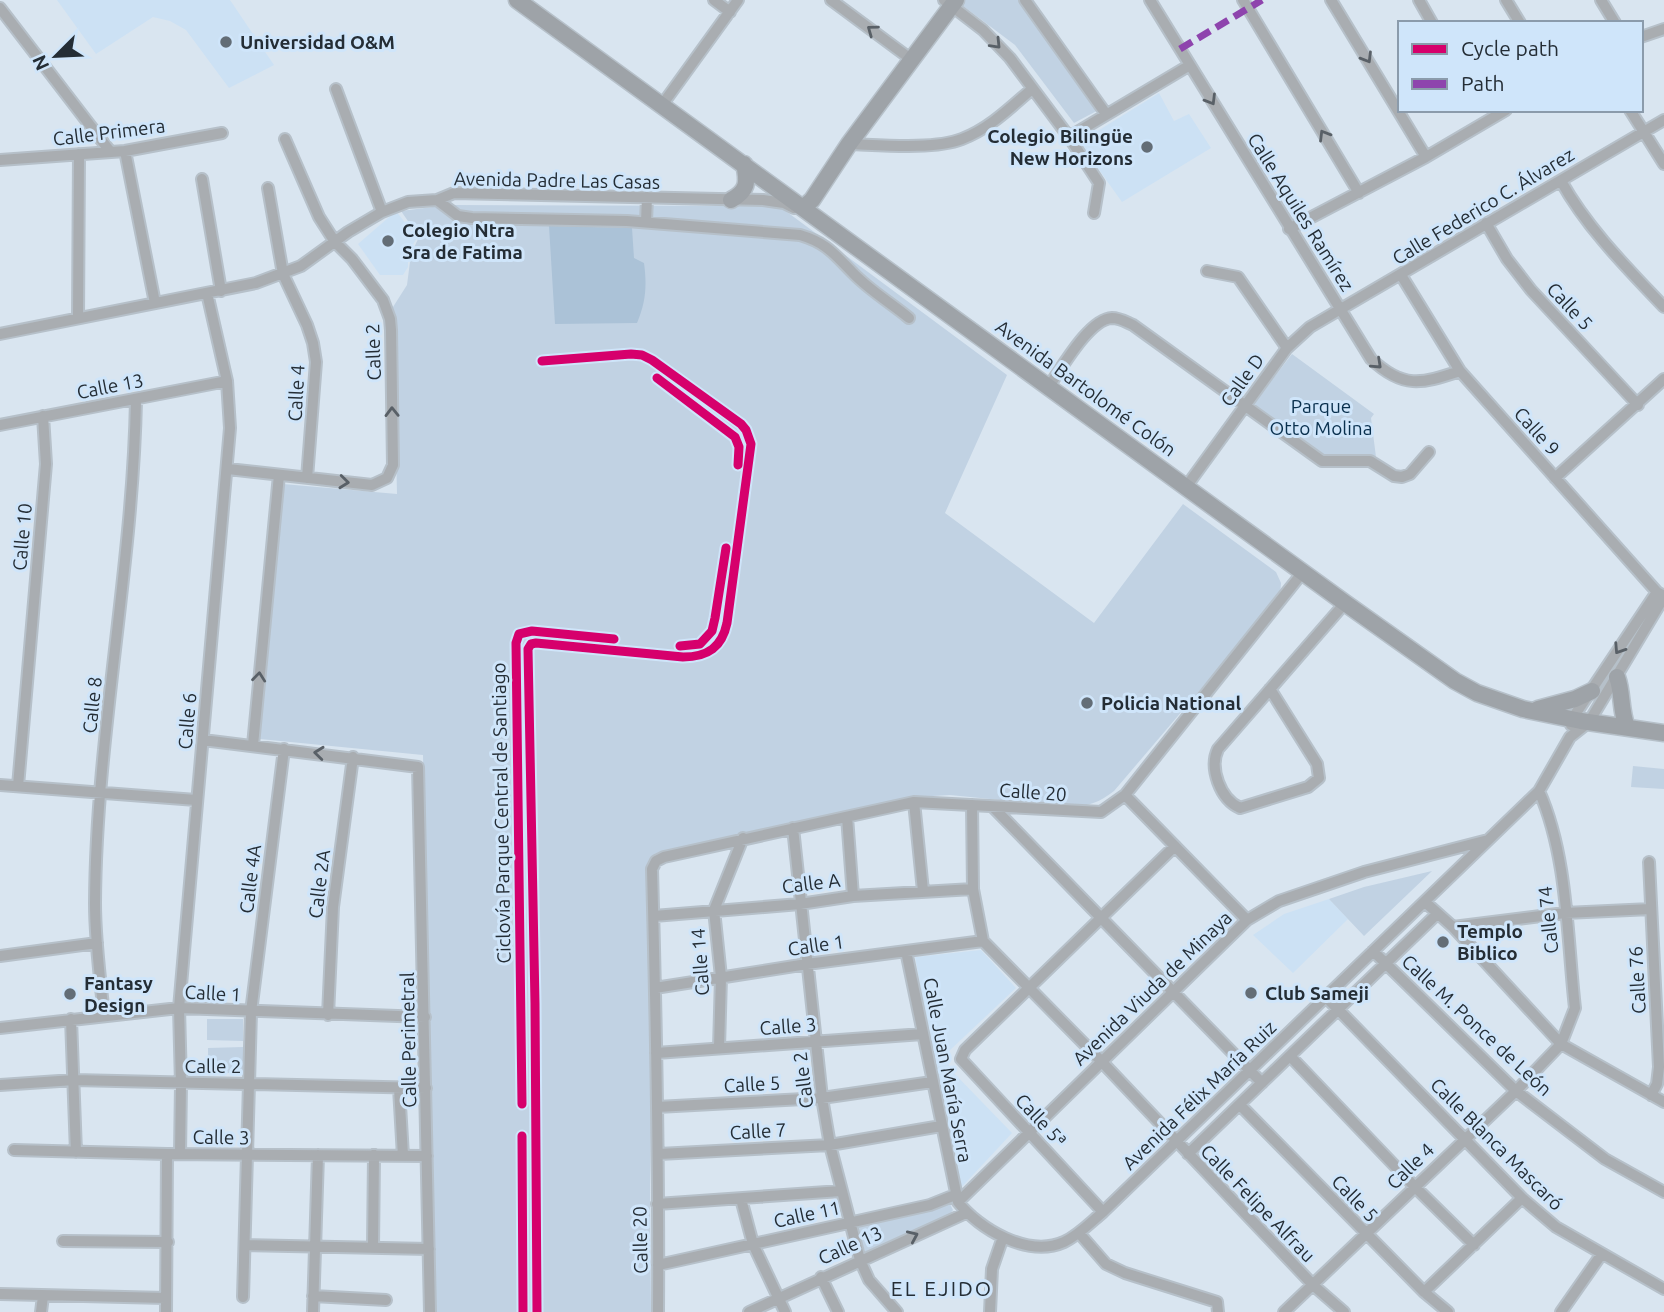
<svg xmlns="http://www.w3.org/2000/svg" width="1664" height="1312" viewBox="0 0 1664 1312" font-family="Ubuntu,sans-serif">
<rect width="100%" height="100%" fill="#d9e5f0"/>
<!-- built -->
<path fill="#cce1f4" d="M57,0H230L274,65L229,88L186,30L170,21L153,17L96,54Z
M1159,93L1174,121L1189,114L1211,148L1122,202L1082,146L1083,140Z
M396,211L417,238L408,252V267L403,275H380L358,244Z
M1329,899L1348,919L1293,973L1253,935L1284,914Z
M981,950L1016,988L948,1052L946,1059L951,1070L1012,1133L958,1191L915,957Z"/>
<!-- green -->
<path fill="#c1d2e3" d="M955,0H1019L1106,106L1074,123L1015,45Z
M449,205L779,206L1007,375L945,513L1094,623L1183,504L1276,572L1281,583L1280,596L1114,791C1100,802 1089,806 1071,807L950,795L915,797L657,853C644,860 646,871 647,885L653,1027L650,1184L651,1312H433L423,755L260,739L283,484L397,494L393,307L407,285L411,254L419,237L401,211Z
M1292,354L1374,414L1371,418L1376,457L1324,459L1251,407Z
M1633,766L1664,769V789L1631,787Z
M1432,871L1364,936L1329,899L1364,887Z
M207,1019H243V1041L207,1040Z
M243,1047L244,1073H208V1048Z
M949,1202L953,1210L950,1214L865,1252L857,1226Z"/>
<!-- forest -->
<path fill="#abc2d7" d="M549,226L632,228L634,258L644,263C647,285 646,302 637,323L555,324Z"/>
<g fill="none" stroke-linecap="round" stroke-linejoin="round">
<!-- minor casing -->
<g stroke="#b6c0c9" stroke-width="14">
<path id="minor" d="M714,0L730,12
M831,0L912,60
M944,0L983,30L1010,58L1069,137L1099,183L1094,213
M1025,0L1106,114
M1150,0L1371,359C1403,389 1421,384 1460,371
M1243,0L1359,193
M1331,0L1426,157
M1419,0L1432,23
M1506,0L1520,23
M1601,0L1615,23
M0,8L109,150
M1641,37L1664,29
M336,89L382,212
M662,105L738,0
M1630,110L1664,164
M1069,137L1190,65
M849,144C880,145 934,150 962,139C989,129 1011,107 1032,89
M125,151L155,303
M0,160L125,151L222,133
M202,179L221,291
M1561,181C1587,228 1627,268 1664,307
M268,188L283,274L307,325L313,343L316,362L307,478
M437,200L458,216L472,218L627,221L800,235C827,243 834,254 853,273C869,290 891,303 909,318
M646,222L647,197
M1486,223L1507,259L1531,290L1638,405
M1289,229L1426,157L1506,110
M1207,271L1238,277L1287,348
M1401,275L1460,371L1657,592L1664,596
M78,318L79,154
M0,334L256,283L301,266L348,232L382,212L408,202L437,200L454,193L763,200L784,203L794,208
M1049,386C1062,368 1089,319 1112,318C1120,318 1126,322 1133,325L1322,461H1370L1394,476L1402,477L1410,474L1429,452
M0,425L227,381
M228,469L372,485L387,478L393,465L391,330L390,319L383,300L352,259L335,242L319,217L285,139
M1555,478L1664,379
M1186,487L1287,348L1310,327L1664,120
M1270,689L1317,764L1319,778L1308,787L1240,808C1220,799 1209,768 1218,749L1345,603
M1571,725L1572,719L1657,592
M203,740L418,767L430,1312
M253,745L279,475
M0,785L196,800
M18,786L46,464L43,416
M1125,795L1247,920
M914,802L923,891
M972,805L973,889L983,941L1102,1062L1313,1285L1344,1312
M993,807L1262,1083
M847,817L853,896
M793,828L822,1098L830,1145L860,1260L869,1280L897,1312
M1649,862L1659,1067L1657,1084L1651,1095
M1425,902L1453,927L1561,1044L1664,1102
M654,916L800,904L853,896L973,889
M1453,927L1565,913L1651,909
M906,951L958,1202C979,1229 1028,1258 1064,1242C1079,1235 1091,1222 1103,1212L1539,791L1570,737L1589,722L1664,597
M1373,951L1516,1091L1605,1159L1664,1192
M0,956L97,943
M655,988L807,964L983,941
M1326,997L1522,1198L1556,1227L1664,1289
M104,1015C100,978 95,941 95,903C96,735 133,568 136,400
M328,1015L333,907L353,757
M71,1019L76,1152
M0,1028L179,1008L425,1017
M719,1048L721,977L714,910L743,838
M656,1053L923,1034
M1290,1056L1414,1186L1474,1245
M0,1085L74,1080L426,1088
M399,1088L403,1156
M1240,1105L1424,1292L1448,1312
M657,1107L822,1098L932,1082
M14,1150L167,1154L427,1156
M180,1154L181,1084L179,1008L230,428L227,381L207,293
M659,1154L830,1145L941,1126
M1188,1154L1437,914
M741,1199L753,1244L785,1312
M958,1202L1247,920L1279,901L1364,872L1488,840
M657,1204L841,1191
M1103,1212L961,1059L965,1050L1175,846
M1079,1233L1106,1264L1125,1273L1217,1302L1218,1312
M63,1241L168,1242
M245,1245L429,1249
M373,1247L374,1155
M658,1265L930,1205L955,1195
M821,1277L838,1312
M1424,1292L1522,1198
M0,1294L166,1298
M313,1296L386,1300
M243,1297L251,1012L284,749
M41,1312L43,1296
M166,1312L167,1154
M313,1312L318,1155
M658,1312C659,1164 656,1017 652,869L656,861L664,857L914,802L1101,812L1125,795L1303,572
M749,1312L966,1213
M990,1312L992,1269L1003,1237
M1284,1312L1516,1091L1561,1044L1575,1008C1567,938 1568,856 1539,791
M1561,1312L1601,1255"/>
</g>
<!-- secondary casing -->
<g stroke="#b6c0c9" stroke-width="19">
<path id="secondary" d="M517,0L1345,603L1455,681L1477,693L1523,709L1581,721L1664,733
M731,200C748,191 748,182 744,164
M804,207L812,200L849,144L956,0
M1617,677C1623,693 1620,711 1627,727
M1538,709L1575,699L1592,691"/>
</g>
<!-- minor -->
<use href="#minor" stroke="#a9adb1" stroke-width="10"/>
<!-- secondary -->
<use href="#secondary" stroke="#9ea3a8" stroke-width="16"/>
<!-- quiet -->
<path stroke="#8e44ad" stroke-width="7" stroke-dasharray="14 7" stroke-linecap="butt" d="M1180,49L1262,0"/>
<!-- cycleway casing -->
<g stroke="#cfe5fa" stroke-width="13">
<path id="cycleway" d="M657,378L735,437L739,447L738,465
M680,646L700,644L712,631L715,618L726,548
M522,1104L516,643L519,634L532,631L614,639
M522,1136L523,1312
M537,1312L535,1003L528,649L531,644L536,643L683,657C708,657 722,647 727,623L751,444L746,430L741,424L652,360L642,355L631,354L542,361"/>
</g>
<!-- cycleway -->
<use href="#cycleway" stroke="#d6006c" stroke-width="9"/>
</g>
<!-- one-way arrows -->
<defs><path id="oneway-chevron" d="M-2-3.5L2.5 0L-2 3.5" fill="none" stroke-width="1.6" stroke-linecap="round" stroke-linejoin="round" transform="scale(1.75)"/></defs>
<g stroke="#596067">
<use href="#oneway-chevron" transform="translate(872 30) rotate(-144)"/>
<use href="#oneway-chevron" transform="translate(996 44) rotate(46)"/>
<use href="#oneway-chevron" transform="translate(1367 58) rotate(59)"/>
<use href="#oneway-chevron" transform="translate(1211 100) rotate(59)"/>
<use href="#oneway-chevron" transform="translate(1324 135) rotate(-121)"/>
<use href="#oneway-chevron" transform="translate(1377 364) rotate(43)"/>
<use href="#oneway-chevron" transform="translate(392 412) rotate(-91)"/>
<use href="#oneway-chevron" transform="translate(344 482) rotate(6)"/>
<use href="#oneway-chevron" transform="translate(1619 649) rotate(123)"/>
<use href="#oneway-chevron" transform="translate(259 677) rotate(-84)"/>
<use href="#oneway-chevron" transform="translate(319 753) rotate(-174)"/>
<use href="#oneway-chevron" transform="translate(913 1236) rotate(-24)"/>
</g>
<!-- markers -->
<g fill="#636d76" stroke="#cfe5fa" stroke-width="2.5">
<circle cx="226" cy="42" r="7"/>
<circle cx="1147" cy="147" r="7"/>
<circle cx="388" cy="241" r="7"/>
<circle cx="1087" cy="703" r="7"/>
<circle cx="1443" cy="942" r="7"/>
<circle cx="1251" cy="993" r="7"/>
<circle cx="70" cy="994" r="7"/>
</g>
<g text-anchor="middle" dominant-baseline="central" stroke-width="6" stroke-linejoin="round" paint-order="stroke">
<!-- poi labels -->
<g font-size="19" font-weight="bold" fill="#242d35" stroke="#cfe5fa" text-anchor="start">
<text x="240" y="42">Universidad O&amp;M</text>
<text x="1133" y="136" text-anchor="end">Colegio Bilingüe<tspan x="1133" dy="22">New Horizons</tspan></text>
<text x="402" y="230">Colegio Ntra<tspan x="402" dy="22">Sra de Fatima</tspan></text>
<text x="1101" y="703">Policia National</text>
<text x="1457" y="931">Templo<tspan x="1457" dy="22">Biblico</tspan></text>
<text x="84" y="983">Fantasy<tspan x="84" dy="22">Design</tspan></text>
<text x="1265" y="993">Club Sameji</text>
</g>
<!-- street labels -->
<g font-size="19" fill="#242d35" stroke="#cfe5fa">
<text transform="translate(109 132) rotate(-7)">Calle Primera</text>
<text transform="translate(557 180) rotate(1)">Avenida Padre Las Casas</text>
<text transform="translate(1483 206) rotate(-31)">Calle Federico C. Álvarez</text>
<text transform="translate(1301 212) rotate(58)">Calle Aquiles Ramírez</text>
<text transform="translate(1570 306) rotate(47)">Calle 5</text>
<text transform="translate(373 352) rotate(-92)">Calle 2</text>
<text transform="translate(1242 380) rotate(-54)">Calle D</text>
<text transform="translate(110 386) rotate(-11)">Calle 13</text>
<text transform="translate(1086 388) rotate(36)">Avenida Bartolomé Colón</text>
<text transform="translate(296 393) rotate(-87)">Calle 4</text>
<text transform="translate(1537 431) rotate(48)">Calle 9</text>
<text transform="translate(22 537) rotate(-85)">Calle 10</text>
<text transform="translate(92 705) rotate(-84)">Calle 8</text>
<text transform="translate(187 721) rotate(-85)">Calle 6</text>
<text transform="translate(1033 792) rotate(4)">Calle 20</text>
<text transform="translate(501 813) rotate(-91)">Ciclovía Parque Central de Santiago</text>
<text transform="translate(250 879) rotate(-83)">Calle 4A</text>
<text transform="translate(811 883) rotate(-7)">Calle A</text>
<text transform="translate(319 884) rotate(-83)">Calle 2A</text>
<text transform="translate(1548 920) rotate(-96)">Calle 74</text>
<text transform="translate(816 945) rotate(-8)">Calle 1</text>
<text transform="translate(700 962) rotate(-94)">Calle 14</text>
<text transform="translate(1637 980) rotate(-93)">Calle 76</text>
<text transform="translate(1152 988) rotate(-44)">Avenida Viuda de Minaya</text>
<text transform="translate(213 993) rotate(3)">Calle 1</text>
<text transform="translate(1477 1025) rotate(43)">Calle M. Ponce de León</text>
<text transform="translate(788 1026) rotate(-4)">Calle 3</text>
<text transform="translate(408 1040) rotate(-91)">Calle Perimetral</text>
<text x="213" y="1066">Calle 2</text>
<text transform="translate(948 1070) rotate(79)">Calle Juan María Serra</text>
<text transform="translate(803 1080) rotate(-97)">Calle 2</text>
<text transform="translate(752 1084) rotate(-3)">Calle 5</text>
<text transform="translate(1199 1095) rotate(-44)">Avenida Félix María Ruiz</text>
<text transform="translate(1041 1120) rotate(47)">Calle 5ª</text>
<text transform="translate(758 1131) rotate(-3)">Calle 7</text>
<text transform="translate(221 1137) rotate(1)">Calle 3</text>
<text transform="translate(1497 1144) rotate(45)">Calle Blanca Mascaró</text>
<text transform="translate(1410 1166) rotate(-44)">Calle 4</text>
<text transform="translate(1355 1198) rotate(46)">Calle 5</text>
<text transform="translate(1258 1203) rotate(46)">Calle Felipe Alfrau</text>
<text transform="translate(807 1214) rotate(-12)">Calle 11</text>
<text transform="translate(640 1240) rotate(-91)">Calle 20</text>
<text transform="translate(850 1245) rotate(-24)">Calle 13</text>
</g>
<!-- park labels -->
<g font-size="19" fill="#09304e" stroke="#cfe5fa">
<text x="1321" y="406">Parque<tspan x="1321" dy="22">Otto Molina</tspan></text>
</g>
<!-- neighbourhood labels -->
<g font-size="21" letter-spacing="2" fill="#242d35" stroke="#cfe5fa">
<text x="942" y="1288">EL EJIDO</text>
</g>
</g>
<!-- legend -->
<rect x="1398" y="21" width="245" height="91" fill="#cfe5fa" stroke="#8b9bab" stroke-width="2"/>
<rect x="1412" y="44" width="35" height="10" fill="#d6006c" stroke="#8b9bab" stroke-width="2"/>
<text x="1461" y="56" font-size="21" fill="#242d35">Cycle path</text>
<rect x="1412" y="79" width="35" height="10" fill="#8e44ad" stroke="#8b9bab" stroke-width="2"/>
<text x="1461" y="91" font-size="21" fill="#242d35">Path</text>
<!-- north arrow -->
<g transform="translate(56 56) rotate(246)" stroke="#cfe5fa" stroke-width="5" paint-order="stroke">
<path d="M0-5L12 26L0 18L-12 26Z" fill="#242d35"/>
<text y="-10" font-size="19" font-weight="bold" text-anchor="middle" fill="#242d35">N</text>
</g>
</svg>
